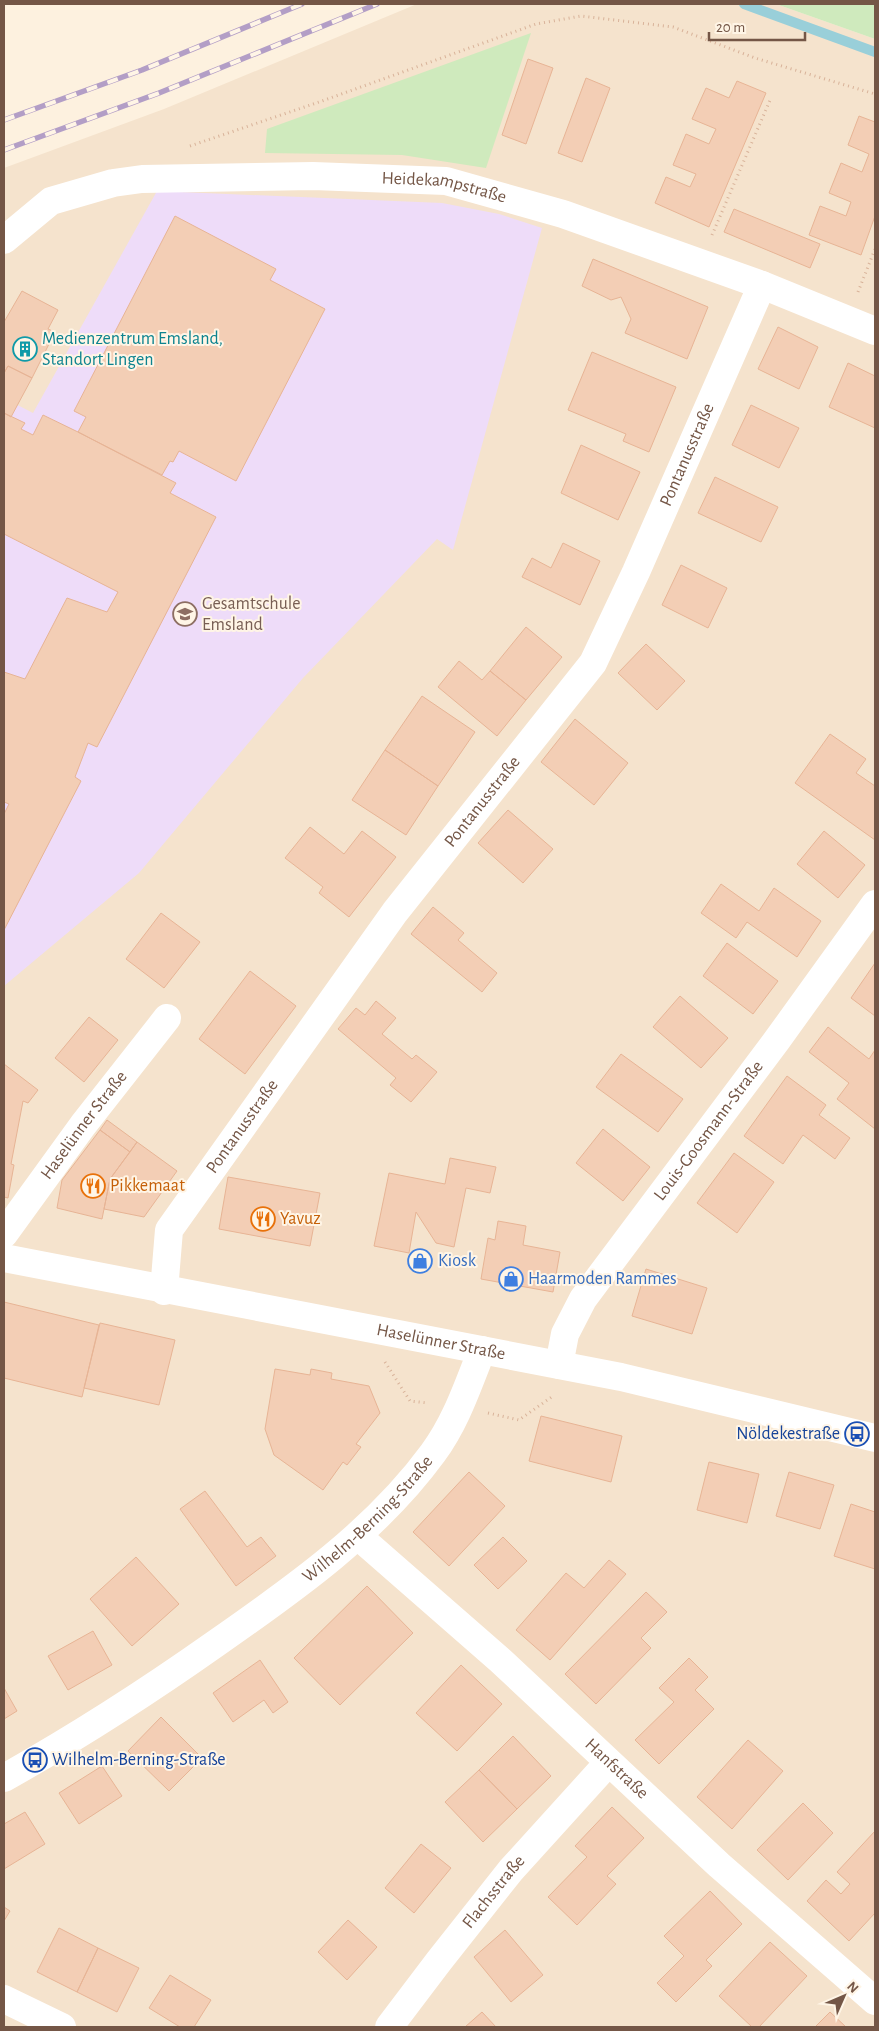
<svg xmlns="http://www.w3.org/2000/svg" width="879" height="2031" viewBox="0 0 879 2031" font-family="'Alegreya Sans',sans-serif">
<rect width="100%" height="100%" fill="#fdf1df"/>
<!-- residential -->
<path fill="#f5e3cd" d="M417,4H776L875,39V2027H4V168L164,109Z"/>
<!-- education -->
<path fill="#eedcf9" d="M157,191L442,203L499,214L542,228L453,550L437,539L303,678L139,873L4,986V398L33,413Z"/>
<!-- green -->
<path fill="#cfeabd" d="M776,4H875V39Z
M531,33L486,168L402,155L265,153L267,129Z"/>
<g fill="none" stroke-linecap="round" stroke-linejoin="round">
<!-- stream -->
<path stroke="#99cfd9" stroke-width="10" d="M744,4L875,52"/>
</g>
<!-- building -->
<path fill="#f3ceb5" stroke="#e7b495" d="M528,59L553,68L526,144L502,135Z
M586,78L610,88L582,162L558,153Z
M737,81L766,93L709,227L655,203L666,177L690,187L696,174L673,165L686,134L709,144L716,129L692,119L706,88L729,98Z
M859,116L875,122V216L861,255L809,235L820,206L846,216L851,202L829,193L841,163L862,172L869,154L848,145Z
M734,209L820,244L810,268L724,232Z
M175,216L276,269L270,280L325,309L236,481L179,451L173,462L170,461L162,475L78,432L86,417L74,411Z
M593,259L708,307L687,359L625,333L631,319L621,297L611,300L582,286Z
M22,291L58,310L48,329L55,332L32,378L8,366L4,373V322Z
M778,327L818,347L799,389L758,369Z
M592,352L676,387L649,452L623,441L626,434L568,410Z
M848,363L875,376V428L829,407Z
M8,366L32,378L11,417L4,413V373Z
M751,405L799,428L779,468L732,445Z
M4,413L25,423L21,429L33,435L43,415L78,432L176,483L170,493L216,517L97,747L88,743L75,777L81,781L4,930V814L9,804L4,802V672L25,679L67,598L107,612L118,592L4,534Z
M581,445L640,472L618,520L561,493Z
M715,477L778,507L761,542L698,513Z
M563,543L600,561L580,605L522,577L532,558L551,568Z
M681,565L727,588L708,628L662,605Z
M526,627L562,657L526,700L490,671Z
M646,644L685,681L657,710L618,673Z
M459,661L482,680L490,671L526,700L497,736L438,687Z
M422,696L475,732L438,786L385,750Z
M575,719L628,763L594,805L541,762Z
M830,734L866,759L856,773L875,786V840L795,783Z
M385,750L438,786L406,835L352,800Z
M508,810L553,849L523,883L478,843Z
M310,827L344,854L362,831L396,857L349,917L319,893L323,887L285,858Z
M824,831L865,865L838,898L797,864Z
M721,884L759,911L774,888L821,921L797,957L747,922L736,938L701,913Z
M433,907L464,933L458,940L497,973L482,992L411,934Z
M161,913L200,942L164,988L126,959Z
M727,943L778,981L753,1014L703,976Z
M875,963V1016L851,998Z
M250,971L296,1006L245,1074L199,1039Z
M680,996L728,1038L701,1068L653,1027Z
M376,1001L396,1018L382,1034L412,1059L416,1055L437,1072L411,1102L390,1085L396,1078L338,1029L356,1008L365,1015Z
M89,1017L118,1040L84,1082L55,1058Z
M828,1027L869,1059L875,1050V1129L837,1099L849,1083L809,1052Z
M621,1054L683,1099L658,1132L596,1087Z
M4,1064L38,1090L28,1103L23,1101L11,1164L14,1165L8,1198L4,1197Z
M787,1076L826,1105L819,1115L850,1138L835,1159L803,1135L783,1164L744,1136Z
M107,1120L137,1142L130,1152L100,1130Z
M603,1129L650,1167L623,1201L576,1163Z
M100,1130L130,1152L110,1179L102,1219L57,1208L62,1180Z
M137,1142L177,1171L144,1217L104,1209L110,1179Z
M734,1153L774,1182L737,1233L697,1203Z
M450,1158L496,1167L490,1193L466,1188L454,1247L436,1243L416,1212L409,1253L374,1246L389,1173L445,1184Z
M228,1177L320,1193L310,1246L219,1229Z
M498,1221L526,1226L523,1245L560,1252L553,1292L481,1279L488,1238L495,1240Z
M646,1269L707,1288L692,1334L632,1316Z
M4,1302L99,1325L82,1397L4,1378Z
M100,1323L175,1340L159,1405L84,1388Z
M275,1369L310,1375L311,1369L332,1373L331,1379L369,1386L380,1413L356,1444L361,1447L347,1465L343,1462L323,1490L274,1455L265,1429Z
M541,1416L622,1436L611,1482L529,1461Z
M709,1462L759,1474L747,1523L697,1510Z
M469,1472L505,1506L449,1566L413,1532Z
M789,1472L834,1485L820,1529L776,1516Z
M205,1491L247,1547L261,1537L276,1556L236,1586L180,1509Z
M851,1504L875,1512V1569L834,1556Z
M503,1537L527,1561L498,1589L474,1565Z
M136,1557L179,1604L132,1646L90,1599Z
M609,1560L626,1574L550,1660L516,1630L566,1573L584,1588Z
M367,1586L413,1633L340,1705L294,1658Z
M646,1592L667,1612L641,1638L651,1648L596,1704L565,1674Z
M93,1631L112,1665L68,1690L48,1656Z
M689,1658L708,1677L695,1690L714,1709L659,1764L635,1740L674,1702L659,1688Z
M260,1660L288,1702L273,1713L264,1700L233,1722L213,1693Z
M461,1665L502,1704L457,1751L416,1713Z
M4,1688L17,1711L4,1719Z
M161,1717L202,1758L169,1791L128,1751Z
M513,1736L551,1776L517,1809L479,1770Z
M748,1740L783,1771L732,1829L697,1797Z
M102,1766L122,1796L79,1824L59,1793Z
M479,1770L517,1809L483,1842L445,1802Z
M803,1803L833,1833L788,1880L757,1850Z
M612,1807L644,1838L607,1876L616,1884L577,1925L548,1897L587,1857L575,1846Z
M25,1812L45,1844L4,1869V1824Z
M875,1831V1913L849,1941L807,1901L826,1880L841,1894L850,1884L837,1872Z
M421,1844L451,1868L414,1913L385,1888Z
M710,1891L742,1924L706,1960L712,1966L676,2002L657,1983L684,1956L664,1936Z
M4,1907L10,1911L4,1921Z
M348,1920L377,1947L347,1980L318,1952Z
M59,1928L98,1948L77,1992L37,1972Z
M505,1930L543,1975L511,2002L474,1957Z
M770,1942L807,1976L759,2027H752L719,1996Z
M98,1948L139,1968L117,2012L77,1992Z
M170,1975L211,2000L194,2027H180L149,2008Z
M482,2012L496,2027H465Z
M830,2012L846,2027H815Z"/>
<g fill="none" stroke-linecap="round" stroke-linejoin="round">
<!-- path -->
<path stroke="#d8b299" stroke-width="3" stroke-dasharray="1 4" stroke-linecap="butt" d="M190,146L322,101L536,24L581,16L673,27L755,58L875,94
M712,235L771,98
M858,292L875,249
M385,1362L410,1401L428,1403
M488,1413L519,1420L553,1396"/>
<!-- minor -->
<g stroke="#fff" stroke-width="28">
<path id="s1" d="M4,240L51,201L113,183L142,179L313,176L446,181L563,214L762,285L875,331"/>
<path id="s2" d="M4,1234L83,1125L167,1018"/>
<path id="s3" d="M164,1291L169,1230L395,912L593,663L636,572L762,285"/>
<path id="s4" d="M559,1365L565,1334L583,1299L777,1040L875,904"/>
<path id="s5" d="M358,1536L501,1661L719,1865L875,2001"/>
<path id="s6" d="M4,1778C77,1737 147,1692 215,1644C294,1589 376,1531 433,1453C456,1422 468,1385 482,1350"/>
<path d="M4,1999L62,2027"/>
<path id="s7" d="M389,2027L439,1961L511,1870L608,1763"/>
</g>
<!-- tertiary -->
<path stroke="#fff" stroke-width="28" id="s8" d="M4,1258L621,1377L875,1438"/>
<!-- rail casing -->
<g stroke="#b39ec6" stroke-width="5.5">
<path id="rail" d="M4,120L142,70L302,4
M4,150L159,93L377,4"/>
</g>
<!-- rail -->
<use href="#rail" stroke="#fff5e6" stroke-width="4" stroke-dasharray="11" stroke-linecap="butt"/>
</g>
<!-- icons -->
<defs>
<g id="building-ring" transform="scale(1.25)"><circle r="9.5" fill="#fff5e6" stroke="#0f9aa8" stroke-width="1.5"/><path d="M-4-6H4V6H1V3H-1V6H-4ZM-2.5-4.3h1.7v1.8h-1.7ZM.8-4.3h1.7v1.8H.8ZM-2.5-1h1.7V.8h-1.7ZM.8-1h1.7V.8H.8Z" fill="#0f9aa8"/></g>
<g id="school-ring" transform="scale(1.25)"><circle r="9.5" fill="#fff5e6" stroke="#8d6e63" stroke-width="1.5"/><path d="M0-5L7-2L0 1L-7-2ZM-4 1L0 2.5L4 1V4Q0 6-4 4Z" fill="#8d6e63"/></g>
<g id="restaurant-ring" transform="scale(1.25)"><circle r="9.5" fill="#fff5e6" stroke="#e8710a" stroke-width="1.5"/><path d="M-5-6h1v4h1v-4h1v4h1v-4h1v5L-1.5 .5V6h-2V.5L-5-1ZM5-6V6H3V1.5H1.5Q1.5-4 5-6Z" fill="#e8710a"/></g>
<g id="shop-ring" transform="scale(1.25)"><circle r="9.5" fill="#fff5e6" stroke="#3f7fe0" stroke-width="1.5"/><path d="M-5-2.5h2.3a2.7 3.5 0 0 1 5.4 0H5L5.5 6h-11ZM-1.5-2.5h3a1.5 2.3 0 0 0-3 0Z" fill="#3f7fe0"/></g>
<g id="bus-ring" transform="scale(1.25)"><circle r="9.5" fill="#fff5e6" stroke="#1a4fb4" stroke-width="1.5"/><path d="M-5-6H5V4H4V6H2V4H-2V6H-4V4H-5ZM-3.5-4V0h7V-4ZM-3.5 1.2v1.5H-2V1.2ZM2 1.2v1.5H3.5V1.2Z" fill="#1a4fb4"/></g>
</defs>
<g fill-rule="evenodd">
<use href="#building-ring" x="25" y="349"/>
<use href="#school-ring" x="185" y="614"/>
<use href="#restaurant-ring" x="93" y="1186"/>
<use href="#restaurant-ring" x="263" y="1219"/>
<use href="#shop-ring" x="420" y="1261"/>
<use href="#shop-ring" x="511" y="1279"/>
<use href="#bus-ring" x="857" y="1434"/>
<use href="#bus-ring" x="35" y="1760"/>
</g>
<g text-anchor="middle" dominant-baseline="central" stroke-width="4" stroke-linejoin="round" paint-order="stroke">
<!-- street labels -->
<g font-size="18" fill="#745646" stroke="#fff5e6">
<text stroke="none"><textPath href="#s1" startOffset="458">Heidekampstraße</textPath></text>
<text stroke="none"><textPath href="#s3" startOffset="998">Pontanusstraße</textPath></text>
<text stroke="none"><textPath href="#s3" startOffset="592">Pontanusstraße</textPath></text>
<text stroke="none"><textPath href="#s2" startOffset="135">Haselünner Straße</textPath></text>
<text stroke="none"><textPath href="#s3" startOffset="188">Pontanusstraße</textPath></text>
<text stroke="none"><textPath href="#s4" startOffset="281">Louis-Goosmann-Straße</textPath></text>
<text stroke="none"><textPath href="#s8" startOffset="445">Haselünner Straße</textPath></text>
<text stroke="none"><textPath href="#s6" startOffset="448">Wilhelm-Berning-Straße</textPath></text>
<text stroke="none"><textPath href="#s5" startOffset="348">Hanfstraße</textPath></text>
<text stroke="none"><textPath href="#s7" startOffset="171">Flachsstraße</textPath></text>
</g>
<!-- culture labels -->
<g font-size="18" fill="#0d838f" stroke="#fff5e6" text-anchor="start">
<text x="42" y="339">Medienzentrum Emsland,<tspan x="42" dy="21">Standort Lingen</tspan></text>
</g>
<!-- education labels -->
<g font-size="18" fill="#785e54" stroke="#fff5e6" text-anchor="start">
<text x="202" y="604">Gesamtschule<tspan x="202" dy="21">Emsland</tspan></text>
</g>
<!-- food labels -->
<g font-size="18" fill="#c56008" stroke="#fff5e6" text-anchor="start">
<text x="110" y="1186">Pikkemaat</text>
<text x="280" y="1219">Yavuz</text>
</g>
<!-- shop labels -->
<g font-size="18" fill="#366cbe" stroke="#fff5e6" text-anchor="start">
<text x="438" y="1261">Kiosk</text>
<text x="528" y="1279">Haarmoden Rammes</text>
</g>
<!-- transit labels -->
<g font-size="18" fill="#164399" stroke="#fff5e6" text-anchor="end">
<text x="840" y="1434">Nöldekestraße</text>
<text x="52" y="1760" text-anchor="start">Wilhelm-Berning-Straße</text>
</g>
</g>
<!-- border -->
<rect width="879" height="2031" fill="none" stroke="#745646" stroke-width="10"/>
<!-- north arrow -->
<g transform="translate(844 1996) rotate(45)" stroke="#fff5e6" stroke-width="4" paint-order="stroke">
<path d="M0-4L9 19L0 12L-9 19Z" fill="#745646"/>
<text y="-8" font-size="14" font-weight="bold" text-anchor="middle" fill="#745646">N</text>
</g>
<!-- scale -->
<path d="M709 32v8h96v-8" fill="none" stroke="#745646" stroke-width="2.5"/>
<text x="716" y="32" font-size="15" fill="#745646" stroke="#fff5e6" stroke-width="4" paint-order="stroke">20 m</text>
</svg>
